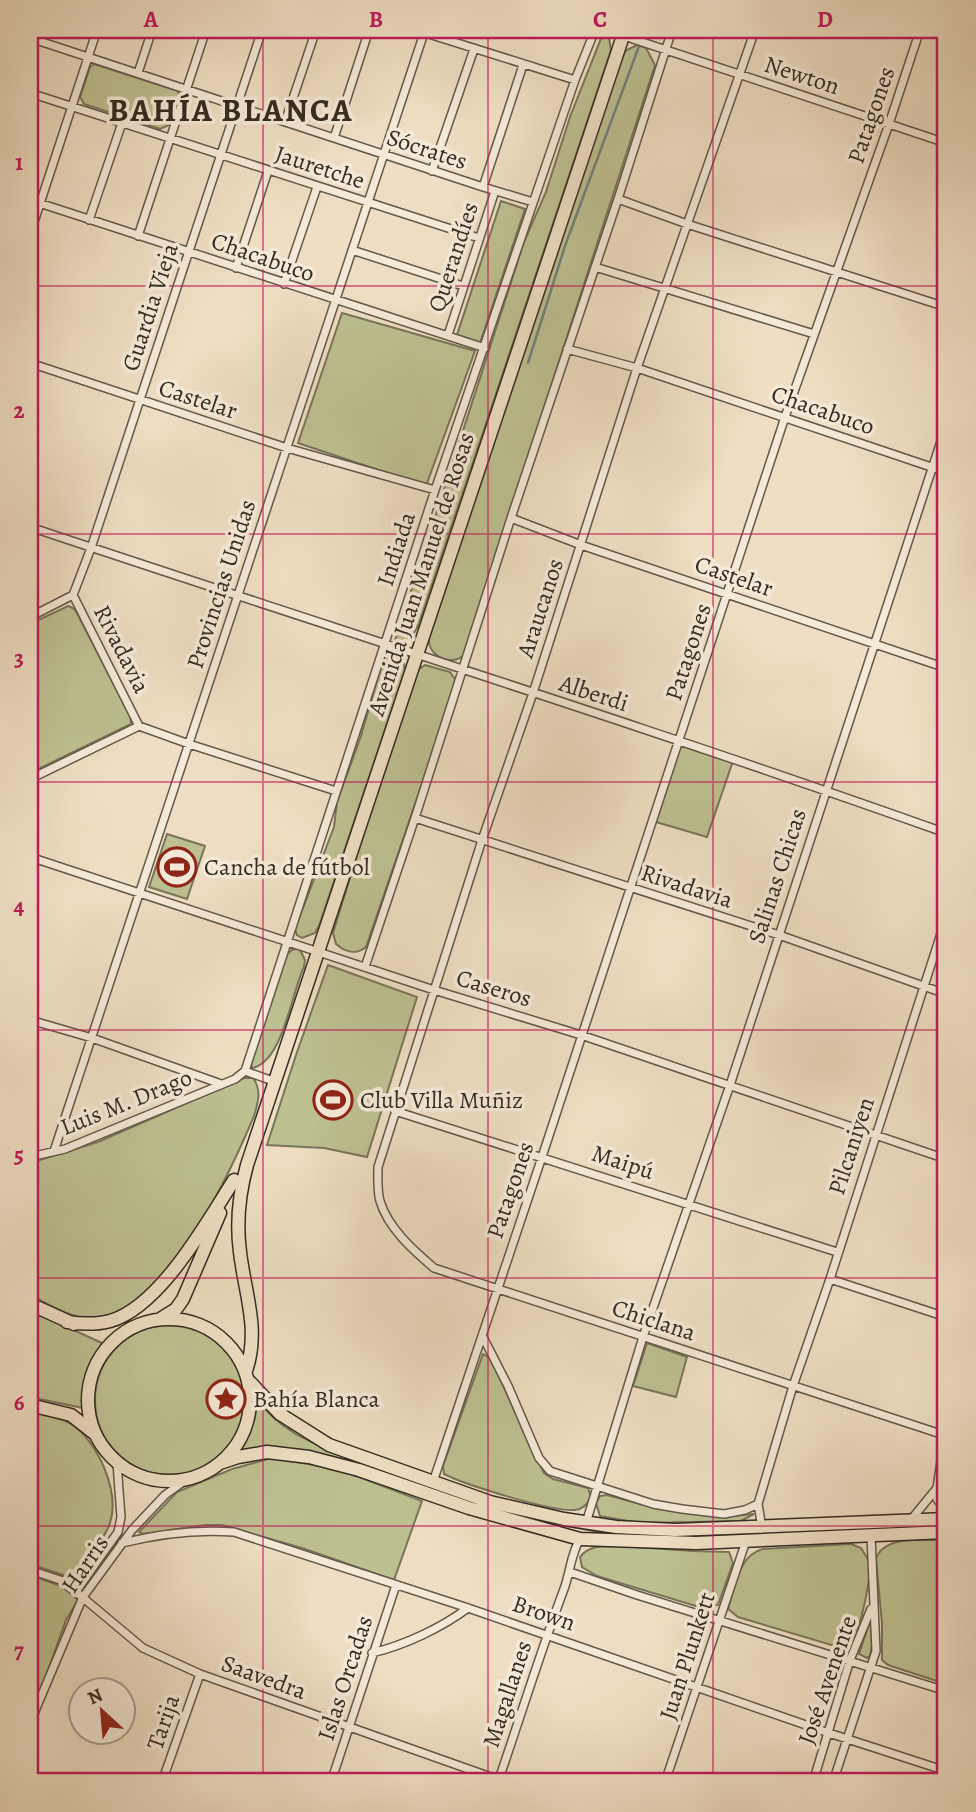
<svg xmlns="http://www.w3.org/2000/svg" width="976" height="1812" viewBox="0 0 976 1812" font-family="Alegreya,serif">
<rect width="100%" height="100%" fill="#efdec3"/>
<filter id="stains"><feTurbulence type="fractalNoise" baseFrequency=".00286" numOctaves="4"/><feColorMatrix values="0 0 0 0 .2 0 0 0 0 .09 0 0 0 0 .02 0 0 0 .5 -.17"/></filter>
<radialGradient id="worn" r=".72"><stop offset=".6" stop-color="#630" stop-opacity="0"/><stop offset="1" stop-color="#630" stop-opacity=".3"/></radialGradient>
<!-- green -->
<path fill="#bdc091" stroke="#78765a" stroke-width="2" d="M602,36L609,38L611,50L419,624L411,638L400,643L395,641L524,242L546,192L570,117Z
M637,45L646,48L655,65L464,655C452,667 426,656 429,637L606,99L625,51Z
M94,64L178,91L179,96L169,125L160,129L84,104L80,97L90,67Z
M501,201L525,209L480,343L457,335Z
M342,313L475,351L426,486L298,443Z
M68,606L73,608L77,613L130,716L131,724L30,773V624Z
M391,652L403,658L405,670L319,926L315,933L302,938L297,935L295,929L298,921L334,827L337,802L361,736L382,663L384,657Z
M425,665L450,672L457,682L366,947C356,955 345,952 336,944L333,933L396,728L419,669Z
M681,745L733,761L707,837L656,822Z
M167,834L205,846L187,899L149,887Z
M299,948L305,960L304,967C291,994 283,1062 252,1068L250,1062L286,955L292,950Z
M328,965L417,997L367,1157L324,1148L267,1145L296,1055Z
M244,1078H253C262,1090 258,1103 254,1116C230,1173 165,1315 95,1319C73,1320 49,1304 30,1295V1163L98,1142Z
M30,1310L102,1343L103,1347C90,1366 81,1384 83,1408L30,1397Z
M95 1400a75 75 0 1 1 150 0a75 75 0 1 1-150 0Z
M647,1343L687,1357L676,1397L633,1386Z
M483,1354L490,1358L544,1473L553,1479L588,1488L591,1497C588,1504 583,1509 575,1510C552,1512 466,1485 444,1474L443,1466Z
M255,1396C277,1430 311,1443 347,1457L585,1528L946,1523V1528L696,1538L603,1533L501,1513L358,1465L237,1452L250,1431Z
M30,1411C44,1414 58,1416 71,1424C98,1441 120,1492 110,1523C105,1538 85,1564 75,1577H69L30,1564Z
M272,1458L338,1469L422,1501L394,1580L302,1548L222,1525H205L143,1534L139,1532L177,1492L232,1469Z
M607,1495L644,1505L720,1517L754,1514L741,1521L640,1523L600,1516L596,1503L600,1496Z
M946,1540V1684L888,1665L882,1660V1624L876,1559C884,1534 925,1541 946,1540Z
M851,1544L861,1548C864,1553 868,1558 869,1563C872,1577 858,1642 848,1650L738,1617L728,1609C735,1588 738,1555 763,1549Z
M622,1546L692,1551L729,1552L733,1563L718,1605L705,1608L696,1606L597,1576L582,1567L580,1557C590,1544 607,1546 622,1546Z
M30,1575L61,1586L78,1600L66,1620L40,1693L33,1697L30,1696Z
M869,1624L871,1625L872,1645L870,1656L867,1658L859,1654Z"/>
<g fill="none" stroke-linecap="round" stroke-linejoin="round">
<!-- stream -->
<path stroke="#73817e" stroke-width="2.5" d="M528,363L565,246L645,30"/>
<!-- street casing -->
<g stroke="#63584a" stroke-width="10">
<path id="street" d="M416,30L575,80
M606,30L946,143
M755,30L637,368L533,693L482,840L378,1167C378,1178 377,1191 380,1201C388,1228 413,1250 434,1268L944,1435
M30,38L483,187L533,202
M39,41L43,30
M138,73L152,30
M30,93L479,238
M285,122L316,30
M334,138L369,30
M432,171L474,49
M483,187L523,65
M618,199L687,224L946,307
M30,200L485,348
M89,220L122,123
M30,234L97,30
M138,236L206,30
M352,250L463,286
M595,267L814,334
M236,268L268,171
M284,284L317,187
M448,335L495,191
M567,349L637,368L946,472
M30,363L287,448L435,490
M511,518L581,545L946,668
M30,527C335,629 643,725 946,833
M73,595L91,548L262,30
M73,595L139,726L189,744L336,791
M30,617L73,595
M30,779L139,726
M415,818L779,935L946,994
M30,857L434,990L581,1035L946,1159
M365,967L415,818L511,518L618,199L672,30
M30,1020L92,1038L221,1084
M245,1071L273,1081
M395,1111L837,1252
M54,1151L425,30
M30,1157L65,1149L235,1079L245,1071L435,490L575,80L595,30
M830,1279L946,1317
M483,1337L508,1386L539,1458L550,1471L653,1504L682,1509L724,1514L745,1510L758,1504
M433,1482L542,1157L785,417L889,124L920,30
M946,1485L937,1488V1499L946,1512
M910,1521L937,1488L946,1428
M586,1523L643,1337L730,1085L946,426
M762,1528L758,1504L793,1386L830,1279L946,918
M122,1543C158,1534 196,1529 234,1532L468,1608L829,1733L946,1771
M30,1570L63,1581L143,1648L200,1674L505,1782
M570,1572L637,1595L946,1691
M76,1591L118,1532L121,1517L117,1463
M372,1653C405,1645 441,1628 468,1608
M30,1730L35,1711L83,1597L132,1530L165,1495L187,1479
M162,1782L200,1674
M331,1782L396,1585
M498,1782C520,1718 540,1653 564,1589C570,1573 571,1553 580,1539
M665,1782L746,1541
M813,1782L850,1660L871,1609
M833,1782L876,1651L871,1536"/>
</g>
<!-- primary casing -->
<g stroke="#342c22" stroke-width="15">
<path id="primary" d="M30,1304L74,1324
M88 1400a81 81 0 1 1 162 0a81 81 0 1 1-162 0Z
M160,1319L176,1309L183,1299L220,1213
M67,1322C82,1324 96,1325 110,1321C160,1307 207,1222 234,1180
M246,1371C260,1329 245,1295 240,1252C236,1222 239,1194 247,1165L625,30
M248,1380L280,1414L329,1445L490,1502L564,1519L616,1527L675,1530L946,1519
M30,1405L71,1415L94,1433
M220,1463L238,1457L267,1452L309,1457L359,1470L469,1508L580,1539L696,1543L946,1532"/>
</g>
<!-- street -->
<use href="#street" stroke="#f5ead8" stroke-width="7"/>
<!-- primary -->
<use href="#primary" stroke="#efdec3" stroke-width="12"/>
</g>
<!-- grid -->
<path fill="none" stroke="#c2185b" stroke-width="2" stroke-opacity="0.55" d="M263,30V1782M488,30V1782M713,30V1782M30,286H946M30,534H946M30,782H946M30,1030H946M30,1278H946M30,1526H946"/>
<!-- icons -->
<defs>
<g id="stadium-ring" transform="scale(2.0125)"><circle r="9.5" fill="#f5ead8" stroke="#8f2418" stroke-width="1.5"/><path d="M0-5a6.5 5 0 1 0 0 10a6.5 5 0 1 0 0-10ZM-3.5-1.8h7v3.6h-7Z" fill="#8f2418"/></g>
<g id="sight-ring" transform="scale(2.0125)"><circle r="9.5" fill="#f5ead8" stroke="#8f2418" stroke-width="1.5"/><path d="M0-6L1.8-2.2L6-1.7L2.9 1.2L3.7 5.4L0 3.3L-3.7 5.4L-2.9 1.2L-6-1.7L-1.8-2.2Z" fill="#8f2418"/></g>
</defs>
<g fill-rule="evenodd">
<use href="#stadium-ring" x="177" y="867"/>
<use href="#stadium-ring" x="333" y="1100"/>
<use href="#sight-ring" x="226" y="1399"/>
</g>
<g text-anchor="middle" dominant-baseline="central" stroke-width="7" stroke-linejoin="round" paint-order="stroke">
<!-- street labels -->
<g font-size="24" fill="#342c22" stroke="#f5ead8">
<text transform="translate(802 75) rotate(18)">Newton</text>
<text transform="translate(871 115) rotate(-71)">Patagones</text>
<text transform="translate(427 149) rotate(18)">Sócrates</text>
<text transform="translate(320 167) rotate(18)">Jauretche</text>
<text transform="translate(263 257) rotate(19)">Chacabuco</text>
<text transform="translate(453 257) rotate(-72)">Querandíes</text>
<text transform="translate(150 307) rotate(-72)">Guardia Vieja</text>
<text transform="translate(198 399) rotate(18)">Castelar</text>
<text transform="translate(823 410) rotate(19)">Chacabuco</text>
<text transform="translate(396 549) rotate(-72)">Indiada</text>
<text transform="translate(421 574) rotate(-72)">Avenida Juan Manuel de Rosas</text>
<text transform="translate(734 576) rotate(19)">Castelar</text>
<text transform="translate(221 584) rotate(-72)">Provincias Unidas</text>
<text transform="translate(540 608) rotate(-72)">Araucanos</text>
<text transform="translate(122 649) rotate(63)">Rivadavia</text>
<text transform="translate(688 652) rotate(-72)">Patagones</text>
<text transform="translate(594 693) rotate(18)">Alberdi</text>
<text transform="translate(777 876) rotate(-72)">Salinas Chicas</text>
<text transform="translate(687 886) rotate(18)">Rivadavia</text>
<text transform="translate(494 988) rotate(17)">Caseros</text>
<text transform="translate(126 1102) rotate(-22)">Luis M. Drago</text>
<text transform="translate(851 1146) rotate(-72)">Pilcaniyen</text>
<text transform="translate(623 1162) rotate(18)">Maipú</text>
<text transform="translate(510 1190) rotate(-71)">Patagones</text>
<text transform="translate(654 1320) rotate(18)">Chiclana</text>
<text transform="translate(85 1564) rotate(-56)">Harris</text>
<text transform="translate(544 1613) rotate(19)">Brown</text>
<text transform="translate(687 1656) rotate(-72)">Juan Plunkett</text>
<text transform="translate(264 1677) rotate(20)">Saavedra</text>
<text transform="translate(345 1678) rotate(-72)">Islas Orcadas</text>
<text transform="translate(827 1680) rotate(-71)">José Avenente</text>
<text transform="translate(507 1694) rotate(-72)">Magallanes</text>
<text transform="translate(163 1722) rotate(-71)">Tarija</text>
</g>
<!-- poi labels -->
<g font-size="24" fill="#342c22" stroke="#f5ead8" text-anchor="start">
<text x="204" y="867">Cancha de fútbol</text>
<text x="360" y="1100">Club Villa Muñiz</text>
<text x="253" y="1399">Bahía Blanca</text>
</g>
<!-- district labels -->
<g font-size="32" font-weight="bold" letter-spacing="2" fill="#342c22" stroke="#f5ead8">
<text x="231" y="110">BAHÍA BLANCA</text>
</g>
</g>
<!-- margin -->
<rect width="976" height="1812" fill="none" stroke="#efdec3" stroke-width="77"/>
<!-- north arrow -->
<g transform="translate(102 1711) rotate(334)"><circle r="33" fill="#f5ead8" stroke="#a89e8f" stroke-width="2"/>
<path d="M0-5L12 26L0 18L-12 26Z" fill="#8f2418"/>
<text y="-10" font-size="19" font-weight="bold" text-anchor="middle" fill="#342c22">N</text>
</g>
<rect x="38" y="38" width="899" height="1735" fill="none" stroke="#c2185b" stroke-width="2.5"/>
<g font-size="23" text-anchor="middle" font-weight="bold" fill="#c2185b">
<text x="151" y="27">A</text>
<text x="376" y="27">B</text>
<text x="600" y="27">C</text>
<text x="825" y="27">D</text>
<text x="19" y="170">1</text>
<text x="19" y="418">2</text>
<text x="19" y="666">3</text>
<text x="19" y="914">4</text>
<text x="19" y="1162">5</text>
<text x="19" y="1410">6</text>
<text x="19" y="1658">7</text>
</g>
<rect width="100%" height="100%" filter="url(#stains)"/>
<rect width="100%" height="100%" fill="url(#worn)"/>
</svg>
